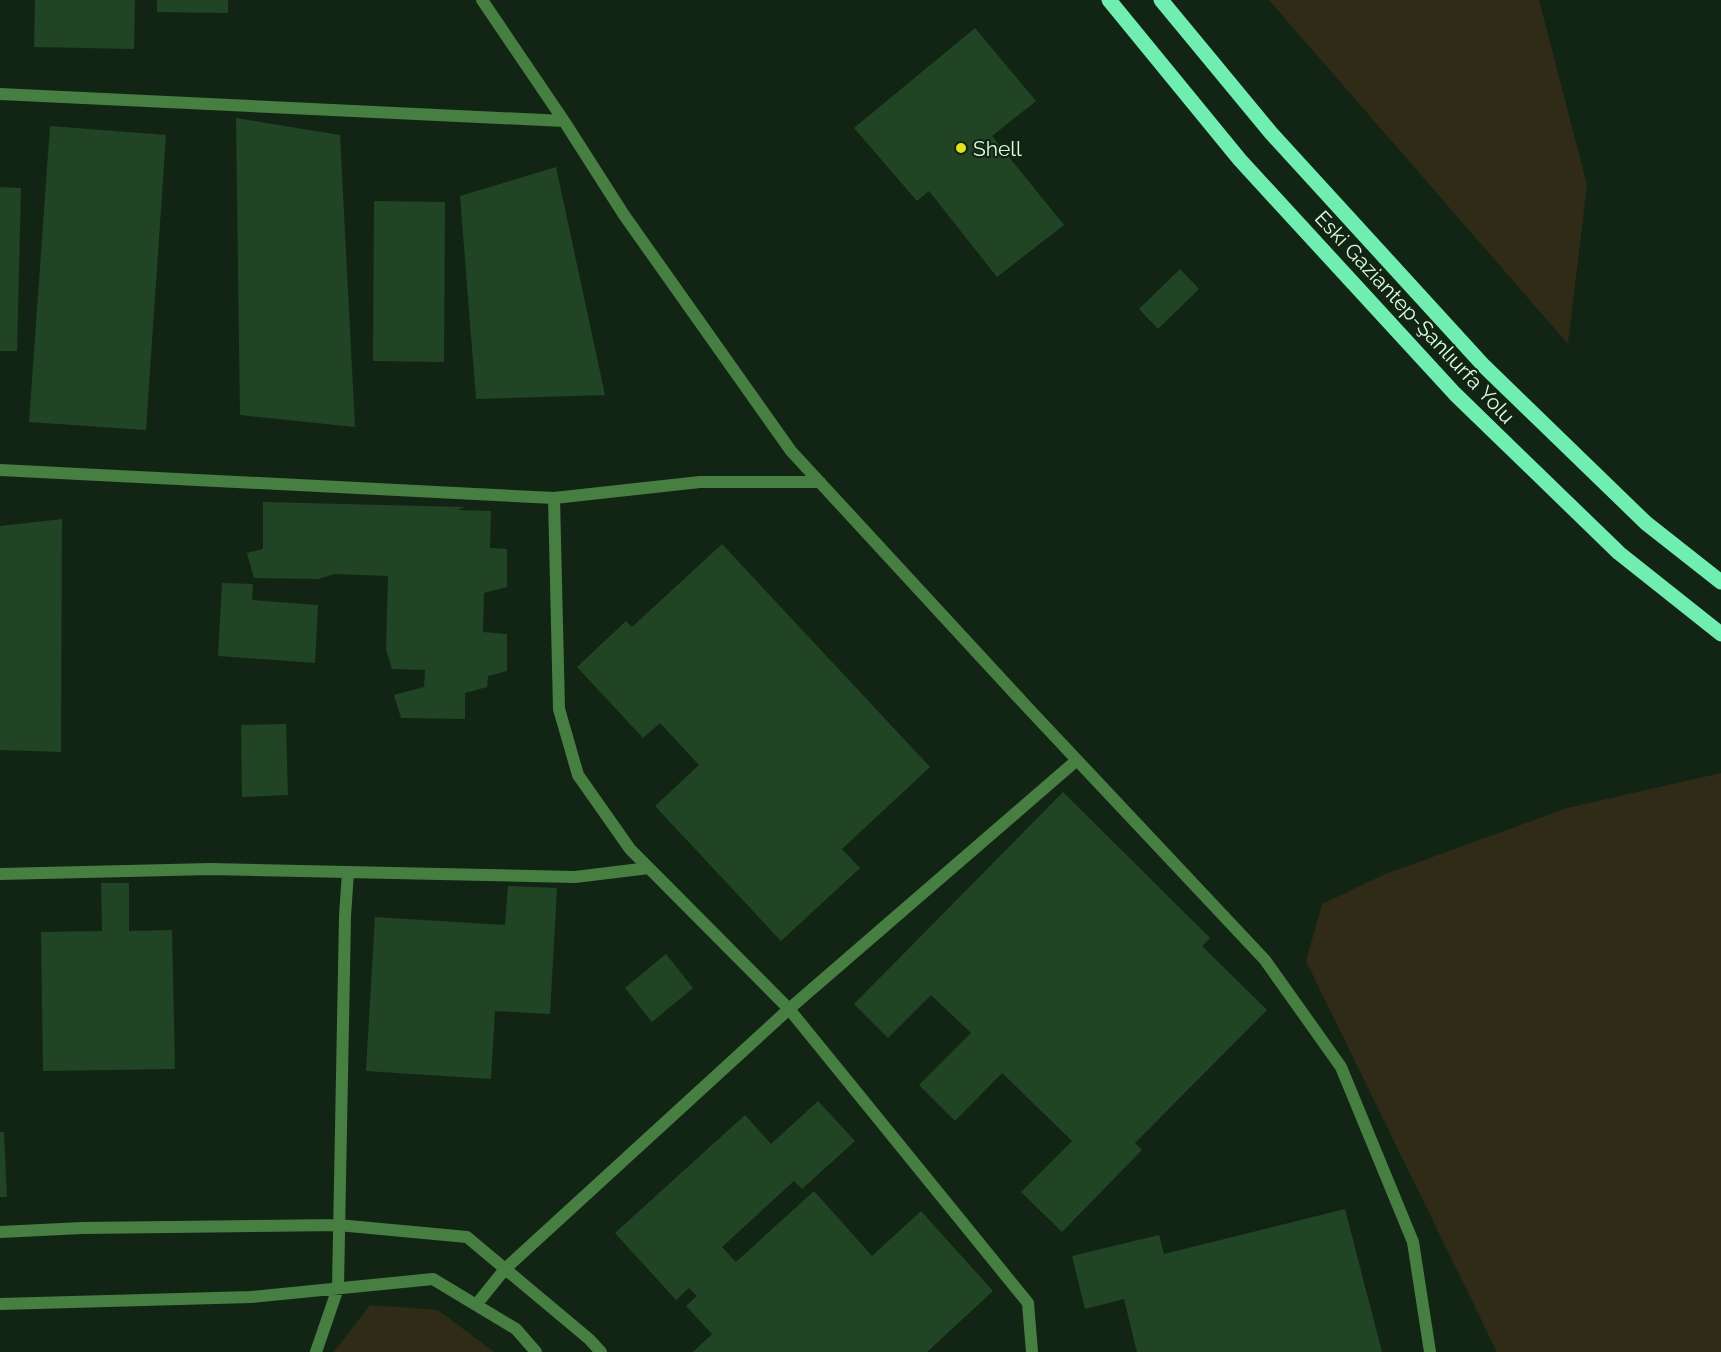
<svg xmlns="http://www.w3.org/2000/svg" width="1721" height="1352" viewBox="0 0 1721 1352" font-family="Raleway,sans-serif">
<rect width="100%" height="100%" fill="#122514"/>
<!-- green -->
<path fill="#2f2b16" d="M1269,0H1539L1587,185L1568,344Z
M1721,773V1352H1497L1306,961L1322,904L1383,875L1567,808Z
M370,1305L438,1310L494,1352H334Z"/>
<!-- building -->
<path fill="#214424" d="M35,0H135L134,49L34,47Z
M157,0H228V13L157,12Z
M975,28L1036,101L992,136L1064,225L997,277L929,191L917,201L854,128Z
M236,118L340,135L355,427L240,415Z
M50,126L166,135L146,430L29,422Z
M556,167L605,395L476,399L460,196Z
M0,187L21,188L17,351H0Z
M374,201L445,202L444,362L373,361Z
M1180,269L1199,289L1158,329L1139,309Z
M263,502L465,507L458,510L491,511L490,548L507,549V587L484,593L483,632L507,634V671L488,676L487,687L465,693V719L401,718L394,695L424,687L425,670L392,669L386,649L388,576L335,574L318,579L254,578L247,553L263,549Z
M62,519L61,752L0,750V526Z
M722,544L930,767L842,849L860,868L781,941L655,806L699,765L660,723L643,738L577,667L626,621L632,627Z
M222,583L253,584L252,600L318,605L315,663L218,656Z
M286,724L288,795L242,797L241,725Z
M1063,792L1210,938L1202,946L1267,1010L1135,1143L1142,1150L1062,1232L1021,1192L1072,1141L1002,1073L955,1121L919,1085L971,1033L931,995L888,1038L854,1004Z
M101,883H129V931L172,930L175,1069L43,1071L41,932L102,931Z
M508,886L557,888L550,1014L495,1011L491,1079L366,1071L375,917L505,925Z
M666,954L693,988L652,1022L625,988Z
M818,1101L855,1141L802,1189L794,1181L722,1247L736,1262L814,1191L872,1256L921,1211L993,1291L927,1352H693L712,1334L686,1306L697,1296L689,1288L676,1300L615,1233L745,1115L771,1144Z
M0,1132H4L7,1197H0Z
M1345,1209L1382,1352H1137L1124,1299L1085,1309L1072,1256L1159,1235L1164,1254Z"/>
<g fill="none" stroke-linecap="round" stroke-linejoin="round">
<!-- lane -->
<path stroke="#477f43" stroke-width="12" d="M482,0L564,121L624,215L791,451L1029,709L1265,960L1341,1067L1413,1242L1430,1352
M0,94L564,121
M0,470L554,498L700,482H820
M554,498L559,709L578,775L630,849L789,1009L1028,1303L1032,1352
M0,874L211,869L575,877L649,868
M0,1232L82,1228L338,1225L467,1237L589,1339L601,1352
M0,1304L251,1297L433,1279L516,1329L536,1352
M476,1305L505,1269L789,1009L1077,760
M316,1352L338,1288L345,916L348,872"/>
<!-- primary -->
<path stroke="#70edb1" stroke-width="15" d="M1109,0L1240,160L1455,394L1619,553L1721,634
M1161,0L1271,133L1484,366L1646,523L1721,582"/>
</g>
<!-- markers -->
<circle fill="#e3e21f" stroke="#122514" stroke-width="2" cx="961" cy="148" r="6"/>
<g text-anchor="middle" dominant-baseline="central" stroke-width="4.5" stroke-linejoin="round" paint-order="stroke">
<!-- poi labels -->
<g font-size="21" fill="#dbfbdb" stroke="#122514" text-anchor="start">
<text x="973" y="148">Shell</text>
</g>
<!-- street labels -->
<g font-size="21" fill="#dbfbdb" stroke="#122514">
<text transform="translate(1415 317) rotate(47)">Eski Gaziantep-Şanlıurfa Yolu</text>
</g>
</g>
</svg>
